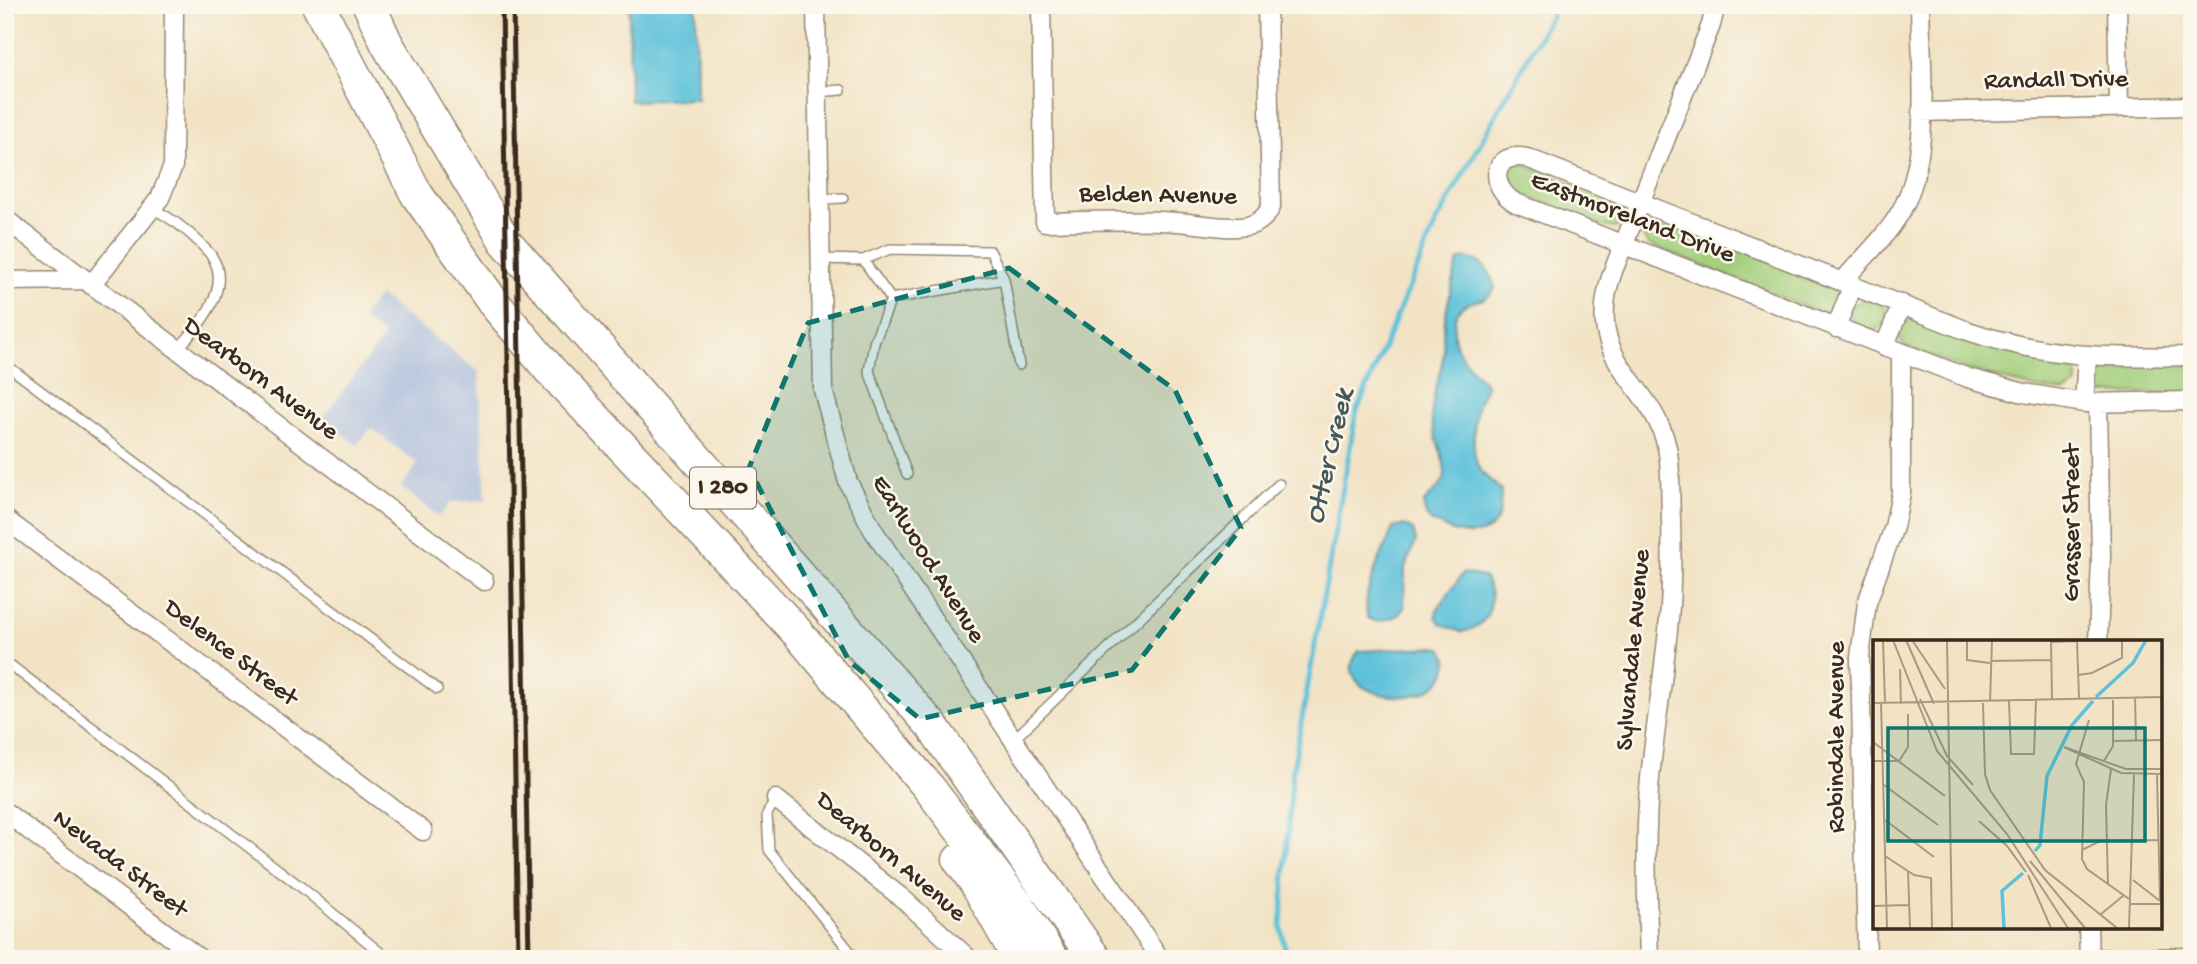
<svg xmlns="http://www.w3.org/2000/svg" width="2197" height="964" viewBox="0 0 2197 964" font-family="'Gochi Hand',sans-serif">
<rect width="100%" height="100%" fill="#fbf7ec"/>
<filter id="ink" filterUnits="userSpaceOnUse"><feTurbulence type="fractalNoise" baseFrequency=".0143" numOctaves="2"/><feDisplacementMap in="SourceGraphic" scale="14" xChannelSelector="R" yChannelSelector="G"/><feConvolveMatrix kernelMatrix="1 2 1 2 8 2 1 2 1" color-interpolation-filters="sRGB"/></filter>
<filter id="wash" filterUnits="userSpaceOnUse"><feTurbulence type="fractalNoise" baseFrequency=".00686" numOctaves="4" result="noise"/><feDisplacementMap in="SourceGraphic" scale="28" xChannelSelector="R" yChannelSelector="G"/><feGaussianBlur stdDeviation="1.57" result="paint"/><feColorMatrix in="noise" values="0 0 0 0 0 0 0 0 0 0 0 0 0 0 0 0 0 1.4 0 .05"/><feComposite in="paint" operator="in"/></filter>
<g filter="url(#wash)">
<rect width="100%" height="100%" fill="#f2e3c5"/>
<!-- industrial -->
<path fill="#b7c5de" d="M379,295L479,372L486,500L451,502L439,517L401,487L418,464L371,428L357,445L322,418L385,336L361,318Z"/>
<!-- green -->
<path fill="#a2ce7a" stroke="#6e7c4c" stroke-width="2" d="M1517,161L1624,205C1627,216 1624,221 1616,228L1602,226L1511,190L1502,172Z
M1653,215L1834,285L1839,295L1835,308L1829,312L1820,313L1648,244L1640,232C1641,224 1644,217 1653,215Z
M1863,299C1868,300 1876,301 1880,303C1902,316 1871,349 1851,318L1853,306Z
M1909,319H1913L2046,359C2063,362 2082,363 2076,386L2065,392L2034,388L1962,368L1906,347L1901,342L1899,328Z
M2192,363V393L2103,394C2090,383 2093,369 2109,364Z"/>
<!-- water -->
<path fill="#5cc1da" stroke="#4c767c" stroke-width="2" d="M629,5H696L697,99L630,101Z
M1465,258C1483,260 1491,271 1495,289C1483,305 1473,298 1462,307C1456,312 1454,320 1454,327C1452,352 1470,367 1486,384C1485,393 1480,396 1478,404C1474,420 1471,451 1478,466C1481,474 1494,483 1501,490C1501,499 1501,510 1498,518C1488,540 1461,536 1444,527C1437,524 1429,522 1426,515C1425,513 1424,505 1423,504C1429,495 1440,489 1444,479C1449,465 1433,437 1432,421C1430,399 1440,379 1443,357C1445,350 1443,343 1443,336C1445,310 1452,285 1458,261Z
M1404,525L1413,530L1416,540L1405,568L1404,608L1397,616L1377,622L1368,618C1359,595 1384,551 1393,528Z
M1463,573L1484,577C1499,601 1489,627 1461,632L1441,624L1436,617L1437,610Z
M1434,647L1442,648C1448,657 1450,664 1445,673C1426,716 1324,694 1359,651Z"/>
<g fill="none" stroke-linecap="round" stroke-linejoin="round">
<!-- stream -->
<path stroke="#5cc1da" stroke-width="5" d="M1287,959L1281,928L1292,775L1356,413L1437,221L1557,5"/>
</g>
</g>
<g filter="url(#ink)">
<g fill="none" stroke-linecap="round" stroke-linejoin="round">
<!-- lane casing -->
<g stroke="#968672" stroke-width="12">
<path id="lane" d="M817,92L841,90
M819,199L843,198
M152,208C171,218 185,228 200,243C203,247 208,251 211,255C234,288 198,327 177,350
M820,259L863,260L890,249L990,251L1004,279L1019,365
M863,260L891,299L874,343L869,371L907,474
M891,299L1004,279
M5,364L437,689
M5,661L301,887L388,959
M1013,740L1279,484
M776,799L767,814L769,850L856,959
M5,957L7,959"/>
</g>
<!-- street casing -->
<g stroke="#968672" stroke-width="21">
<path id="street" d="M816,5L823,390L848,482L873,530L1160,959
M1041,5L1045,222C1088,221 1133,219 1176,222C1198,223 1225,230 1247,226C1258,224 1266,217 1271,207L1267,5
M2117,5L2119,107
M1921,112L2192,106
M5,219L484,581
M5,281L84,280
M1843,281C1863,258 1887,236 1901,211C1932,157 1921,67 1920,5
M91,285L160,198L173,166L174,5
M1836,328L1853,284
M1884,347L1902,304
M2192,356C2106,358 2047,358 1965,330L1527,158C1490,151 1489,188 1516,203L1968,378L2024,393L2084,403L2192,401
M2084,403L2087,356
M2098,404L2101,557L2098,642
M5,519L423,831
M776,799L902,898L969,959
M5,812L200,959
M2088,927L2089,959
M1649,959C1647,899 1644,838 1650,778C1655,729 1663,680 1668,630C1672,593 1672,556 1671,519C1670,499 1671,479 1669,460C1661,381 1578,368 1613,271L1711,25L1716,5
M1867,959L1860,657L1867,603L1894,527L1901,493V353
M2088,959L2192,957"/>
</g>
<!-- highway casing -->
<g stroke="#968672" stroke-width="35">
<path id="highway" d="M318,5L417,195L493,302L550,370L796,631L929,788L1018,905L1052,959
M369,5L387,44L505,241L932,726L1095,959
M959,860L976,883L1019,959"/>
</g>
<!-- lane -->
<use href="#lane" stroke="#fff" stroke-width="9"/>
<!-- street -->
<use href="#street" stroke="#fff" stroke-width="18"/>
<!-- highway -->
<use href="#highway" stroke="#fff" stroke-width="32"/>
<!-- rail -->
<path stroke="#3b2a1e" stroke-width="5" d="M502,5L518,959
M513,5L529,959"/>
</g>
</g>
<!-- marked area -->
<path fill="#0f766e" fill-opacity="0.2" stroke="#0f766e" stroke-width="5" stroke-dasharray="14 9" stroke-linejoin="round" d="M1009,268L1175,390L1241,528L1132,670L920,719L849,661L749,468L808,323Z"/>
<g text-anchor="middle" dominant-baseline="central" stroke-width="5" stroke-linejoin="round" paint-order="stroke">
<!-- shield labels -->
<rect fill="#fbf7ec" stroke="#75685c" stroke-width="2" x="690" y="467.5" width="66" height="41" rx="5"/>
<g font-size="24" font-weight="bold" fill="#3b2a1e">
<text x="723" y="488">I 280</text>
</g>
<!-- street labels -->
<g font-size="26" fill="#3b2a1e" stroke="#fbf7ec">
<text transform="translate(2056 82) rotate(-1)">Randall Drive</text>
<text transform="translate(1158 197) rotate(1)">Belden Avenue</text>
<text transform="translate(1632 219) rotate(21)">Eastmoreland Drive</text>
<text transform="translate(260 380) rotate(37)">Dearborn Avenue</text>
<text transform="translate(2073 523) rotate(-90)">Grasser Street</text>
<text transform="translate(927 560) rotate(58)">Earlwood Avenue</text>
<text transform="translate(1635 650) rotate(-85)">Sylvandale Avenue</text>
<text transform="translate(230 654) rotate(37)">Delence Street</text>
<text transform="translate(1838 737) rotate(-90)">Robindale Avenue</text>
<text transform="translate(890 858) rotate(40)">Dearborn Avenue</text>
<text transform="translate(119 865) rotate(37)">Nevada Street</text>
</g>
<!-- water labels -->
<g font-size="28" font-style="italic" fill="#455756" stroke="#fbf7ec">
<text transform="translate(1331 457) rotate(-77)">Otter Creek</text>
</g>
</g>
<!-- overview -->
<g transform="translate(1873 640)">
<rect width="289" height="289" fill="#f2e3c5"/>
<path fill="none" stroke="#5cc1da" stroke-width="3.5" d="M223,57L260,23L273,0M162,211L167,205L174,136L199,85L220,61M131,288L129,251L150,233"/>
<path fill="none" stroke="#a99982" stroke-width="2" d="M10,0L12,62M20,0L64,111L134,194L195,288M33,0L61,64M39,0L72,49M74,0L79,288M94,0V20L117,23M178,0L179,59M204,0L206,58M178,2L204,1M118,21L178,20M27,29L28,64M205,35L219,33L249,18V1M262,57L263,100M47,59L74,116L100,145M136,61L138,114H161L163,60M117,62L119,0M0,63L289,57M8,63L14,288M110,63L112,134L117,150L172,230L244,288M216,80L203,124L211,142L209,219L214,229L256,259M240,101L289,100M0,102L72,156M0,121H24M26,121L35,107V74M231,121L240,106V58M289,129H253L191,107L248,133L289,134M284,135L287,261M11,145L65,185M12,180L61,217M106,181L134,206L153,232M209,210L227,201L286,200M12,216L41,235L58,238L59,288M157,221L212,288M35,231L37,288M155,235L178,288M260,240L287,261M235,245L233,165L238,129M256,264H289M0,266L36,265M228,274L250,256M256,288L261,135"/>
<path fill="#0f766e" fill-opacity="0.15" stroke="#0f766e" stroke-width="3.5" d="M15,88H272V201H15Z"/>
<rect width="289" height="289" fill="none" stroke="#3b2a1e" stroke-width="3.5"/>
</g>
<!-- margin -->
<rect width="2197" height="964" fill="none" stroke="#fbf7ec" stroke-width="28"/>
</svg>
